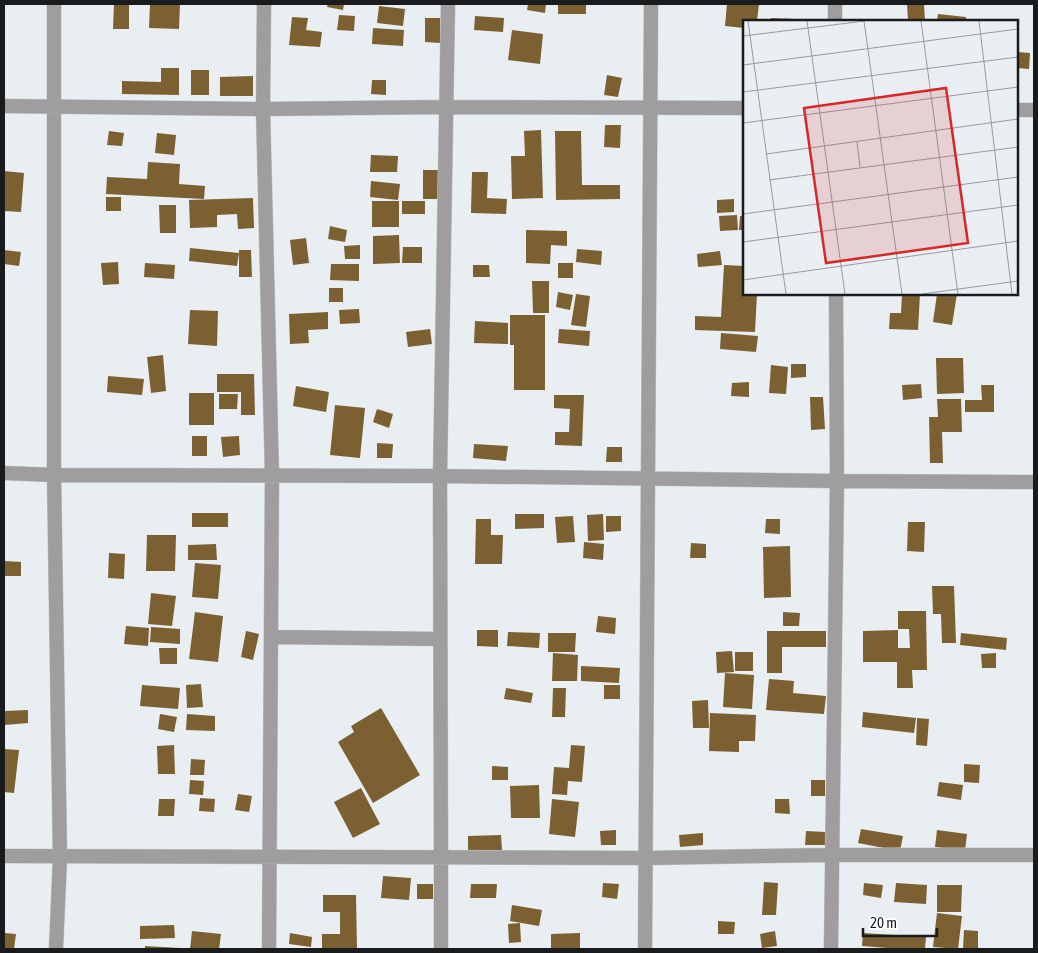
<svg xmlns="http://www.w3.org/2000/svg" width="1038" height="953" viewBox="0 0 1038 953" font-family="'Asap Condensed',sans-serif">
<rect width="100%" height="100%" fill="#e9eef2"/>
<!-- building -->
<path fill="#7c6032" d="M114,4H129V29H113Z
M150,4H180L179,29L149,28Z
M328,4H344L343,10L327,7Z
M528,4H546L545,13L527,10Z
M558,4H586V14H558Z
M727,4H759L757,21H744V28L725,26Z
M907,4H924L925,21H908Z
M379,6L405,9L403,26L377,23Z
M938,14L966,17V21H937Z
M339,15L355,16L354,31L337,30Z
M475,16L504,18L503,32L474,30Z
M292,17L308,18L306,30L322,32L320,47L289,45Z
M425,18H440V43L425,42Z
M771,18L820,20V21H771Z
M373,28L404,30L403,46L372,44Z
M512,30L543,34L540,64L508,60Z
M1017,52L1030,53L1029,69L1017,68Z
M161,68H179V95L122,94V81L161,82Z
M191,70H209V95H191Z
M607,75L622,78L618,97L604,95Z
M253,76V96H220V77Z
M372,80H386V95L371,94Z
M605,125H621L620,148L604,147Z
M541,130L543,198L512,199L511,156H525L524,131Z
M109,131L124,133L122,146L107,145Z
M555,131H581L582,185H620V199L556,200Z
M157,133L176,135L174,155L155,153Z
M371,155L398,156L397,172H370Z
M148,162L180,164L179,184L205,186L204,199L106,194L107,177L147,179Z
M423,170H440L439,199H423Z
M4,171L24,173L21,212L4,211Z
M472,172H488L487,198L507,199L506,214L471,213Z
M371,181L400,184L398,200L370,197Z
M106,197H121V211H106Z
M253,198L254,228L238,229L237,214L217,215V227L190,228L189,200Z
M734,199V212L717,213V200Z
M372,201H399V227H372Z
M402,201H425V214H402Z
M159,205H176V233H160Z
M737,215L738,230L720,231L719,216Z
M740,216H744V230H739Z
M330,226L347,230L345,242L328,239Z
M526,230L567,231V246L551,245L550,264L526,263Z
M399,235L400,263L373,264V236Z
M306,238L309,263L293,265L290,240Z
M360,245V259H345L344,246Z
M403,247H422V263H402Z
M190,248L239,253L237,266L189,261Z
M577,249L602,251L601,265L576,262Z
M4,250L21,252L19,266L4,264Z
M239,250H251L252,277H239Z
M720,251L722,265L698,267L697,254Z
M118,262L119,284L103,285L101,263Z
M145,263L175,265L174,279L144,277Z
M558,263H573V278H558Z
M331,264H359V281L330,280Z
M473,265H489L490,277H473Z
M724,265L744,266V294H757L755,332L695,330V316L721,317Z
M532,281H549V313H533Z
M329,288H343V302H329Z
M558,292L573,295L570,310L556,307Z
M576,294L590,296L586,327L571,325Z
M902,294H920L918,330L889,329L890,313H901Z
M937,294H957L952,325L933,322Z
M359,309L360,323L340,324L339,310Z
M190,310L218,311L217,346L188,344Z
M328,312V329L308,330L309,343L290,344L289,314Z
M510,315H545V390H514V345H510Z
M475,321L508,323V344L474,343Z
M430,329L432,344L408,347L406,332Z
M559,329L590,331L589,346L558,343Z
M721,333L758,336L756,352L720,349Z
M163,355L166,391L151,393L147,357Z
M936,358H963L964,393L937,394Z
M791,364H806V377L791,378Z
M771,365L788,367L786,394L769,393Z
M217,374H254L255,415H241V392H217Z
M108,376L144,379L142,395L107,392Z
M749,382V397L731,396L732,383Z
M921,384L922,398L903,400L902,385Z
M981,385H994V412H965V400H982Z
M296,386L329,392L326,412L293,406Z
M189,393H214V425H189Z
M219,394H238L237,409H219Z
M554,395H584L582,446L555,445V432H569L570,409L554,408Z
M810,397H823L825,429L811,430Z
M937,399H961L962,432H942L943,463H930L929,417H938Z
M335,405L365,408L360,458L330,455Z
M377,409L393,414L389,428L373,422Z
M192,436H207V456H192Z
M239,436L240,455L223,457L221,437Z
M377,443L393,444L392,458H377Z
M474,444L508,446L506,461L473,458Z
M607,447H622V462H606Z
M192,513H228V527H192Z
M515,514H544V528L515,529Z
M603,514L604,540L588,541L587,515Z
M573,516L575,542L557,543L555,517Z
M606,516H621V531L606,532Z
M476,519H491V535H503L502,564H475Z
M766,519H780V534L765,533Z
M908,522H925L924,552L907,551Z
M147,535H176L175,571H146Z
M584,542L604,544L603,560L583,558Z
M691,543L706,544V558H690Z
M216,544L217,560H188V545Z
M790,546L791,597L764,598L763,547Z
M109,553L125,554L124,579L108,578Z
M4,561L21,562V576H4Z
M195,563L221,565L218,599L192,597Z
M932,586H954L956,643H942L941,614H933Z
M151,593L176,596L172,626L148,624Z
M898,611H926L927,670H912L913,688H897V662H863V631L898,630V648H910L909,629H898Z
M195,612L223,616L218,662L189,659Z
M783,612L800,613L799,626H783Z
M598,616L616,618L615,634L596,632Z
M126,626L149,628L148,646L124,644Z
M151,627L180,629V644L150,642Z
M477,630H498V647L477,646Z
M246,631L259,634L253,660L241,657Z
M767,631H826V647H782V673H767Z
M508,632L540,633L539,648L507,646Z
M548,633H576L575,652H548Z
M961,633L1007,638L1006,650L960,645Z
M159,648H177V664H160Z
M732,651L734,672L717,673L716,652Z
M735,652H753V671H735Z
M553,653L578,655L577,681H552Z
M996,653V668H982L981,654Z
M581,666L620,668L619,683L581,681Z
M725,673L754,675L752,709L723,707Z
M769,679L794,681L793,693L826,696L824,714L766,710Z
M201,684L203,707L187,708L186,685Z
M142,685L180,688L178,709L140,706Z
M604,685H620V699H604Z
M506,688L533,693L531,703L504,699Z
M553,688H566L565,717H552Z
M708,700L709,728H693L692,701Z
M381,708L420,775L373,803L338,742L354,732L351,726Z
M28,710V723L5,725V711Z
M863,712L916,718L914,733L862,727Z
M710,713L756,715L755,741H739V752L709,751Z
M160,714L177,717L174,732L158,729Z
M187,714L215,716V731L186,730Z
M917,718L929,719L927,746L916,745Z
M174,745L175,774H158L157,746Z
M571,745L585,746L582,782L568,781L567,795L552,794L554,767L569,768Z
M4,749L19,750L14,793L4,792Z
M191,759L205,760L204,775H190Z
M964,764L980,765L979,783L964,782Z
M492,766L508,767V780H492Z
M190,780L204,781L203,795L189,794Z
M811,780H825V796H811Z
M939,782L963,785L961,800L937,796Z
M539,785L540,818H511L510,786Z
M361,788L380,824L353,838L334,802Z
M238,794L252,796L249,812L235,810Z
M200,798L215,799L214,812L199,811Z
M159,799H175L174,816H158Z
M552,799L579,802L575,837L549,834Z
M775,799H789L790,814L775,813Z
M861,829L903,836L900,851L858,843Z
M616,830V845H601L600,831Z
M937,830L967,834L965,851L935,847Z
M806,831L825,832V845H805Z
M703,833V845L680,847L679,835Z
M501,835L502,850L468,851V836Z
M383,876L411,878L409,900L381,898Z
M764,882L778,883L776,915H762Z
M603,883L619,884L617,899L602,897Z
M864,883L883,885L881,898L863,895Z
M896,883L927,885L926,904L894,902Z
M417,884H433V899H417Z
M471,884H497L496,898H470Z
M937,885H962L961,912H937Z
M323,895H356L357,948H322V934H340V912H323Z
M512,905L542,910L539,926L510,921Z
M937,913L962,916L958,949L933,947Z
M718,921L735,922L734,934H718Z
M520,923L521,942L509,943L508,924Z
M174,925L175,938L140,939V926Z
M964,930L978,931V949H963Z
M192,931L221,934L219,949H190Z
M775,931L777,946L762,948L760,934Z
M4,933L16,934L14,949L4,948Z
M290,933L312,937L311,947L289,944Z
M580,933V948H551V934Z
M863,933L926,937L925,949H900L862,946Z
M145,946L180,948V949H145Z"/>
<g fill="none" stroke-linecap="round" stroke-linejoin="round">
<!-- minor casing -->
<g stroke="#c4c8cc" stroke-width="15">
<path id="minor" d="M54,4V475L60,857L56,949
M264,4L263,109L272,475L269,949
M835,21V4
M4,106L263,109L446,107L744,108
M1017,110H1034
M4,473L54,475L440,476L837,481L1034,482
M272,637L440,639
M4,856L645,858L831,855H1034
M441,949V858L440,476L448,4
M645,949L651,4
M831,949L837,481L836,294"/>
</g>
<!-- minor -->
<use href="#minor" stroke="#a09d9e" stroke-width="14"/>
</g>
<!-- overview -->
<g transform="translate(743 20)">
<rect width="275" height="275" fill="#e9eef2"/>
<path fill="none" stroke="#969a9d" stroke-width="1" d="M5,1L43,274M64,1L102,274M121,1L159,274M178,1L215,274M236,1L269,274M0,16L122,1M0,45L275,9M0,72L275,37M0,103L275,67M114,122L117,147M23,134L275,99M26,160L275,127M0,194L275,157M0,222L275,185M0,260L275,221M179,274L275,261"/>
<path fill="#d62828" fill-opacity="0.15" stroke="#d62828" stroke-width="2.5" d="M203,68L225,223L83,243L61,88Z"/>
<rect width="275" height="275" fill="none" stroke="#191b1d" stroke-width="2.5"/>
</g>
<!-- border -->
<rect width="1038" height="953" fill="none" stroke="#191b1d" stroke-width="10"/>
<!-- scale -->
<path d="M863 928v8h74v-8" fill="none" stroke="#191b1d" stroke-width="2.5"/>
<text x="870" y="928" font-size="15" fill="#191b1d" stroke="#ffffff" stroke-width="4" paint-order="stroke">20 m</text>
</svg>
